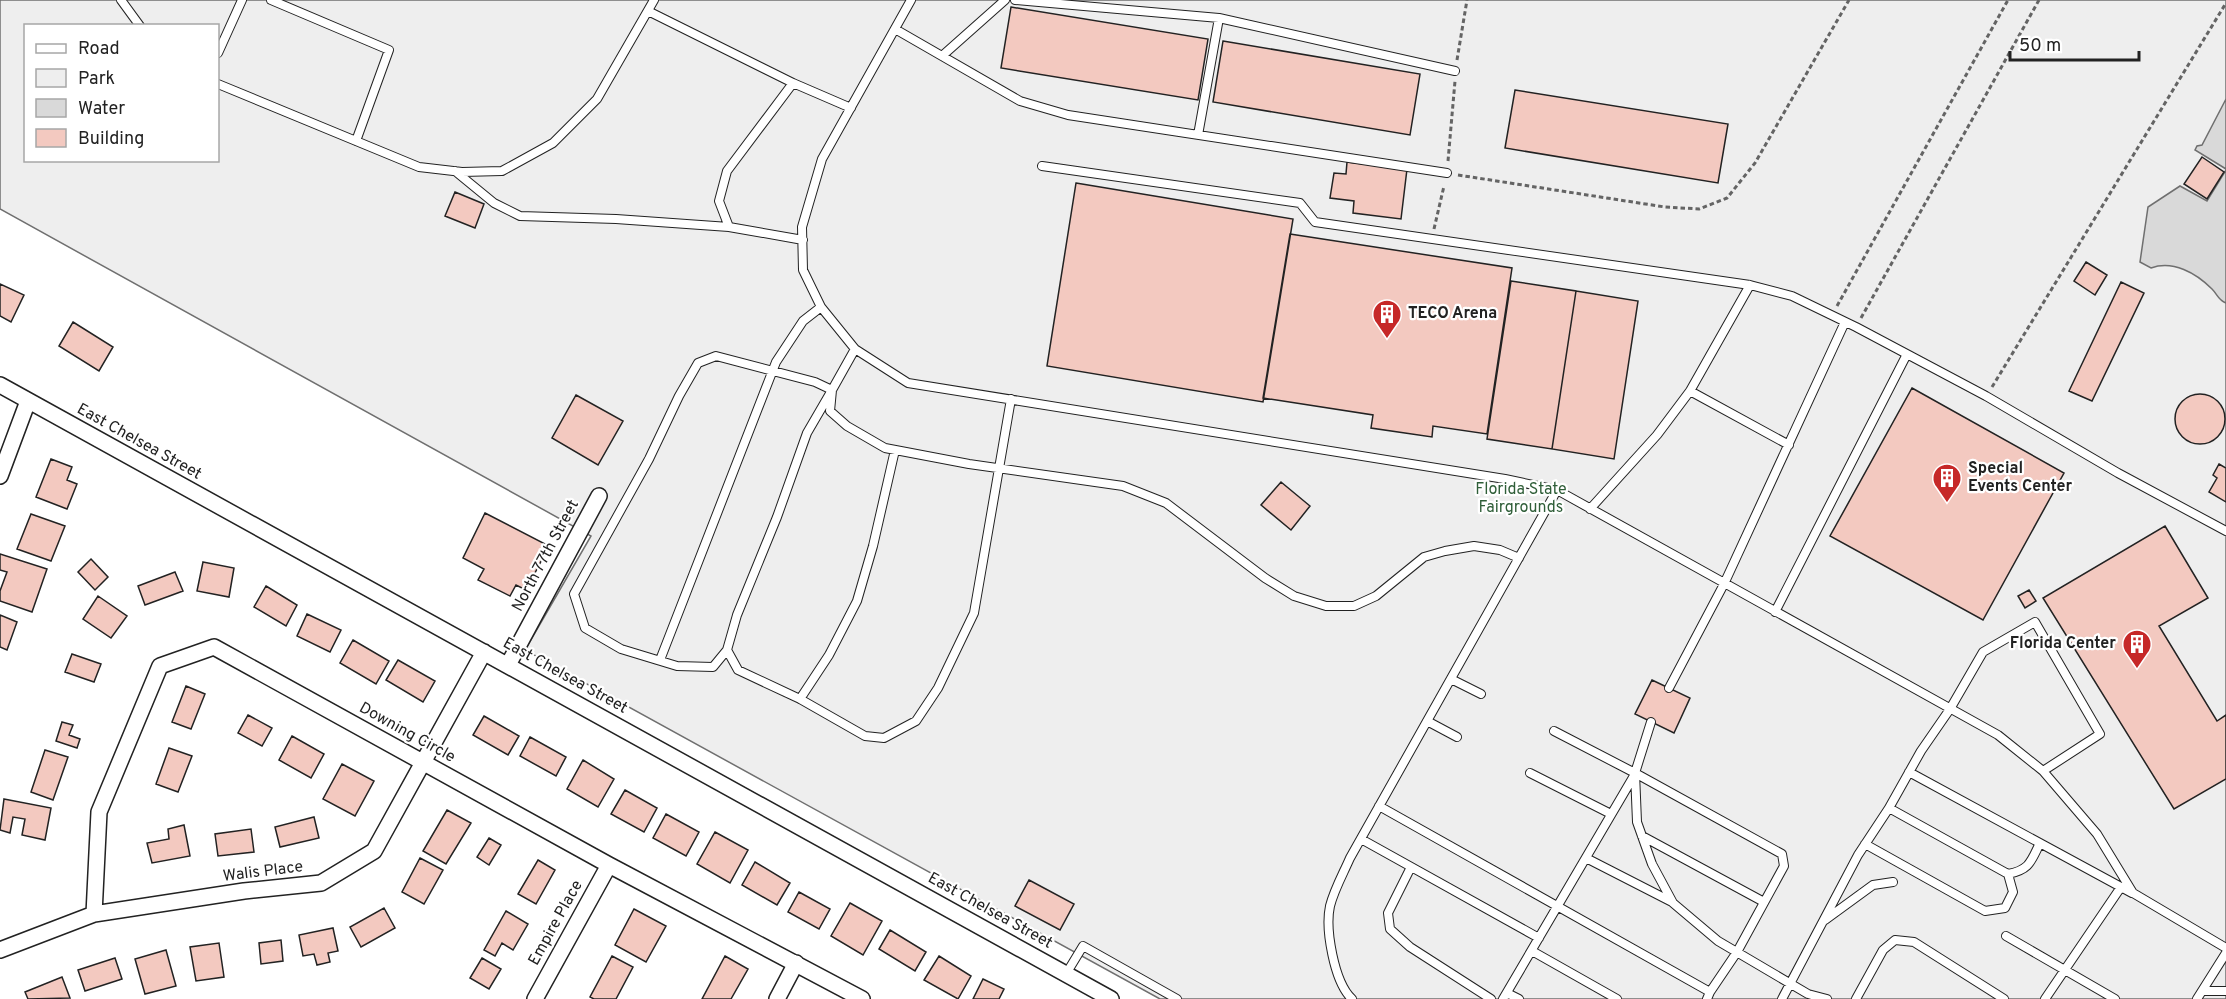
<svg xmlns="http://www.w3.org/2000/svg" width="2226" height="999" viewBox="0 0 2226 999" font-family="Overpass,sans-serif">
<rect width="100%" height="100%" fill="#fff"/>
<!-- green -->
<path fill="#eee" stroke="#6f6f6f" stroke-width="1.5" fill-rule="evenodd" d="M0,0H2226V999H1160L525,650L591,536L0,209ZM26,26H218V160H26Z"/>
<!-- water -->
<path fill="#d9d9d9" stroke="#6f6f6f" stroke-width="1.5" d="M2226,99V169L2195,150L2197,146L2202,145Z
M2226,170V303C2218,300 2218,295 2212,289C2196,273 2173,260 2151,268L2140,262L2148,207L2180,186L2207,201Z"/>
<!-- building -->
<path fill="#f3c9c0" stroke="#222" stroke-width="1.5" d="M1011,7L1208,39L1198,100L1001,68Z
M1223,41L1420,74L1410,135L1213,102Z
M1515,90L1728,124L1718,183L1505,148Z
M2202,157L2224,172L2207,199L2184,184Z
M1347,162L1407,169L1401,219L1353,213L1354,201L1330,198L1334,173L1346,174Z
M1076,183L1293,219L1263,402L1047,366Z
M455,192L484,204L475,228L445,216Z
M1290,234L1512,268L1487,434L1433,426L1432,437L1371,428L1373,415L1263,398Z
M2086,262L2107,275L2095,295L2074,281Z
M1511,281L1576,291L1552,449L1487,439Z
M2121,282L2144,293L2092,401L2069,391Z
M0,284L24,295L11,322L0,316Z
M1576,291L1638,301L1614,459L1552,449Z
M73,322L113,347L99,371L59,346Z
M1912,388L2064,473L1983,620L1830,536Z
M2175 419a25 25 0 1 1 50 0a25 25 0 1 1-50 0Z
M576,395L623,421L598,465L552,438Z
M51,459L72,467L67,480L77,484L67,509L36,497Z
M2219,464L2226,468V502L2209,492L2217,478L2213,475Z
M1281,482L1310,506L1291,530L1261,505Z
M485,513L549,546L526,590L516,585L510,596L478,580L484,569L463,558Z
M31,514L65,526L51,561L17,549Z
M2165,526L2208,598L2159,626L2217,721L2226,715V779L2174,809L2043,598Z
M0,554L47,569L32,612L0,601V591L7,572L0,570Z
M91,559L108,577L95,590L78,572Z
M203,562L234,568L229,597L197,591Z
M175,572L183,591L145,605L138,586Z
M266,586L297,605L286,626L254,607Z
M2029,590L2036,601L2025,608L2018,596Z
M98,596L127,616L111,638L83,619Z
M307,614L341,630L330,652L297,636Z
M0,615L17,622L7,650L0,647Z
M353,640L389,661L376,684L340,663Z
M72,654L101,664L94,682L65,672Z
M398,660L435,681L423,702L386,680Z
M1652,680L1690,698L1674,733L1635,714Z
M186,686L205,694L191,729L172,722Z
M248,715L272,728L262,746L238,733Z
M484,716L519,736L508,755L473,735Z
M62,722L73,725L69,735L80,739L77,748L56,741Z
M292,736L324,754L311,778L279,760Z
M530,737L566,757L556,776L520,756Z
M169,748L192,756L178,792L156,784Z
M45,750L68,757L53,800L31,792Z
M583,760L614,779L598,807L567,789Z
M342,764L374,781L355,816L323,799Z
M625,790L657,808L644,832L611,814Z
M4,799L51,808L45,840L22,835L25,819L13,817L10,833L0,830Z
M447,810L471,823L446,864L423,851Z
M666,814L699,832L686,856L653,838Z
M314,817L319,838L280,847L275,827Z
M184,825L190,856L152,863L147,843L169,839L168,829Z
M251,829L254,852L218,856L215,834Z
M715,832L748,850L730,883L697,864Z
M489,838L501,845L489,865L477,857Z
M420,858L443,870L424,904L402,892Z
M538,860L555,870L536,904L518,894Z
M755,862L790,883L777,905L742,885Z
M1029,880L1074,904L1060,930L1015,906Z
M799,892L830,909L819,929L788,912Z
M850,903L882,921L863,955L831,936Z
M384,908L395,928L361,947L350,927Z
M634,909L666,926L646,962L615,945Z
M506,911L528,924L513,950L502,943L495,956L484,950Z
M333,928L338,951L328,953L330,962L317,965L314,954L303,956L299,935Z
M890,930L926,952L915,971L879,949Z
M281,940L283,961L261,964L259,943Z
M219,943L224,977L196,981L190,947Z
M166,950L176,986L145,994L135,959Z
M612,956L633,967L616,999H594L590,997Z
M725,956L748,969L731,999H702Z
M939,956L971,976L958,999L924,980Z
M115,958L122,979L85,991L78,970Z
M482,958L501,969L489,989L470,978Z
M62,977L70,998L28,999L25,992Z
M983,979L1004,989L999,999H973Z"/>
<g fill="none" stroke-linecap="round" stroke-linejoin="round">
<!-- lane casing -->
<g stroke="#222" stroke-width="10">
<path id="lane" d="M121,0L140,26
M271,0L389,50L356,141
M911,0L822,159L802,227L803,270L821,307L855,349L908,383L1505,479L1557,490L1998,735L2043,771L2097,834L2133,893L2226,948
M1015,0L1219,18L1198,135
M648,11L793,83
M1219,18L1455,71
M895,29L1020,101L1068,115L1447,173
M218,53L242,0
M942,56L1005,0
M218,84L419,167L462,172L502,171L553,143L597,99L654,0
M1042,166L1300,203L1315,222L1750,285L1792,296L1856,327L1986,396L2118,473L2226,531
M455,171L494,203L520,216L616,219L729,227
M803,240L729,227L719,201L727,171L793,83L851,108
M855,349L832,390L830,411L847,426L885,448L969,464L1123,486L1166,503L1265,578L1294,596L1326,606H1354L1376,596L1424,557L1445,551L1474,546L1500,550L1519,558
M1690,391L1789,445
M1590,509L1657,435L1690,391L1750,285
M1775,612L1907,354
M727,650L713,667L677,666L621,649L585,628L574,594L649,459L679,396L698,363L716,356L815,382L832,390L807,433L777,517L737,615L727,650L738,670L800,699L865,736L884,738L916,721L938,688L974,613L1011,399
M660,660L776,362L803,321L821,307
M1451,679L1481,694
M1669,688L1724,584L1845,322
M800,699L829,655L857,601L873,546L895,450
M1427,721L1457,737
M1651,722L1635,773L1637,822L1652,864L1673,903L1718,941L1808,994L1827,999
M1554,731L1635,773L1782,854L1784,866L1737,952L1710,992
M1909,772L2132,893
M1530,773L1611,814
M1379,806L1710,992L1707,999
M1642,836L1764,902
M1361,839L1539,938
M1865,844L1985,911L2005,908L2013,892L2008,874L1889,808
M1586,858L1672,902
M1411,867L1388,913L1390,929L1410,947L1491,999
M2008,874C2030,870 2031,861 2040,843
M1825,920L1873,885L1893,882
M2006,936L2115,999
M1532,951L1617,999
M1066,974L1083,946L1177,999
M2203,991H2226
M1507,993L1519,999
M1352,999C1334,982 1325,929 1330,906C1334,890 1343,874 1350,858L1557,490
M1503,999L1635,774
M1782,999L1858,855L1889,808L1921,751L1950,709L1983,652L2035,622L2100,734L2043,771
M1856,999L1883,950L1895,940L1914,942L2004,999
M2045,999L2121,887
M2197,999L2226,953"/>
</g>
<!-- street casing -->
<g stroke="#222" stroke-width="18">
<path id="street" d="M0,385L1111,999
M0,476L28,401
M508,665L599,496
M94,914L99,812L160,666L214,647L609,865L862,999
M0,950L94,914L244,891L321,883L374,851L484,652
M535,999L609,865
M777,999L796,963"/>
</g>
<!-- path -->
<path stroke="#646464" stroke-width="3" stroke-dasharray="4.5 3" stroke-linecap="butt" d="M1457,60L1467,0
M1448,161L1455,81
M1458,175L1665,207L1699,209L1727,198L1755,163L1849,0
M1434,229L1444,186
M1837,306L2008,0
M1861,318L2039,0
M1992,387L2226,3"/>
<!-- lane -->
<use href="#lane" stroke="#fff" stroke-width="8"/>
<!-- street -->
<use href="#street" stroke="#fff" stroke-width="15"/>
</g>
<!-- icons -->
<defs>
<g id="building-pin" transform="scale(1.5)"><path d="M0 17L-7.5 6A9.5 9.5 0 1 1 7.5 6Z" fill="#c62828" stroke="#fff"/><path d="M-4-6H4V6H1V3H-1V6H-4ZM-2.5-4.3h1.7v1.8h-1.7ZM.8-4.3h1.7v1.8H.8ZM-2.5-1h1.7V.8h-1.7ZM.8-1h1.7V.8H.8Z" fill="#fff"/></g>
</defs>
<g fill-rule="evenodd">
<use href="#building-pin" x="1387" y="314"/>
<use href="#building-pin" x="1947" y="478"/>
<use href="#building-pin" x="2137" y="644"/>
</g>
<g text-anchor="middle" dominant-baseline="central" stroke-width="4.5" stroke-linejoin="round" paint-order="stroke">
<!-- poi labels -->
<g font-size="16" font-weight="bold" fill="#222" stroke="#fff" text-anchor="start">
<text x="1408" y="314">TECO Arena</text>
<text x="1968" y="469">Special<tspan x="1968" dy="18">Events Center</tspan></text>
<text x="2116" y="644" text-anchor="end">Florida Center</text>
</g>
<!-- street labels -->
<g font-size="16" fill="#222" stroke="#fff">
<text transform="translate(139 442) rotate(29)">East Chelsea Street</text>
<text transform="translate(546 556) rotate(-62)">North 77th Street</text>
<text transform="translate(565 676) rotate(29)">East Chelsea Street</text>
<text transform="translate(407 733) rotate(29)">Downing Circle</text>
<text transform="translate(263 872) rotate(-7)">Walis Place</text>
<text transform="translate(990 911) rotate(29)">East Chelsea Street</text>
<text transform="translate(556 923) rotate(-61)">Empire Place</text>
</g>
<!-- park labels -->
<g font-size="16" fill="#2f5e38" stroke="#fff">
<text x="1521" y="490">Florida State<tspan x="1521" dy="18">Fairgrounds</tspan></text>
</g>
</g>
<!-- legend -->
<rect x="24" y="24" width="195" height="138" fill="#ffffff" stroke="#a7a7a7" stroke-width="1.5"/>
<rect x="36" y="44" width="30" height="9" fill="#ffffff" stroke="#a7a7a7" stroke-width="1.5"/>
<text x="78" y="54" font-size="18" fill="#222222">Road</text>
<rect x="36" y="69" width="30" height="18" fill="#eeeeee" stroke="#a7a7a7" stroke-width="1.5"/>
<text x="78" y="84" font-size="18" fill="#222222">Park</text>
<rect x="36" y="99" width="30" height="18" fill="#d9d9d9" stroke="#a7a7a7" stroke-width="1.5"/>
<text x="78" y="114" font-size="18" fill="#222222">Water</text>
<rect x="36" y="129" width="30" height="18" fill="#f3c9c0" stroke="#a7a7a7" stroke-width="1.5"/>
<text x="78" y="144" font-size="18" fill="#222222">Building</text>
<!-- scale -->
<path d="M2010 51v9h129v-9" fill="none" stroke="#222222" stroke-width="3"/>
<text x="2019" y="51" font-size="18" fill="#222222" stroke="#ffffff" stroke-width="4.5" paint-order="stroke">50 m</text>
</svg>
